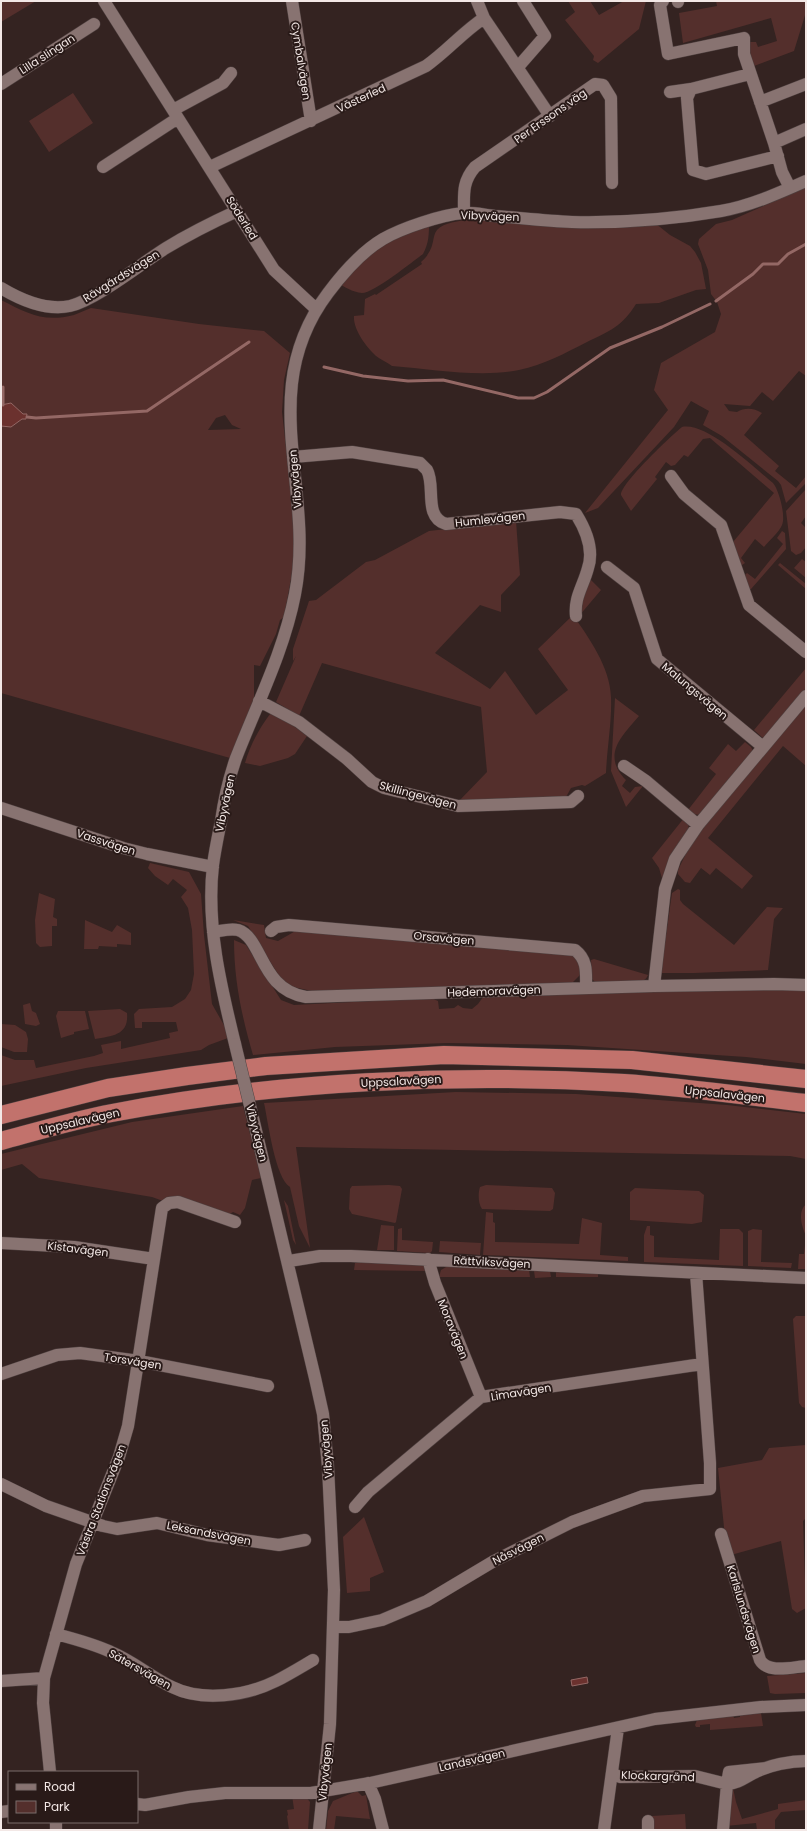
<svg xmlns="http://www.w3.org/2000/svg" width="807" height="1831" viewBox="0 0 807 1831" font-family="Poppins,sans-serif">
<rect width="100%" height="100%" fill="#342321"/>
<!-- green -->
<path fill="#542f2c" fill-rule="evenodd" d="M1,1H36L1,22Z
M568,1H590L599,15L624,1H646L639,29L598,63L593,60L594,56L565,20L575,12Z
M716,1H806V12L794,51L754,66L748,46L749,42H756L758,47L777,41L771,18L683,43L679,13L717,6Z
M73,93L93,123L49,152L29,121Z
M806,187V376L799,371L773,401L762,392L750,406L724,404L729,411L737,412C745,407 754,408 762,413L744,435L779,466L775,471L796,488L806,476V483L786,503L781,485L778,481L722,436L703,425L709,411L691,401L674,427L598,508L585,513L668,410L654,390L661,363L715,332L721,314L717,302L711,294L708,270L698,244L699,239L716,224L732,220Z
M467,220L655,223L670,235L690,246L695,252L701,263L706,289L696,290L659,303L636,304C622,327 609,331 587,342C565,353 544,365 519,370C480,378 432,369 392,366C387,362 377,358 374,354C365,345 353,329 354,316L364,315L365,299L375,294L376,295L422,264L421,262C446,240 417,226 467,220Z
M429,222C429,234 429,243 423,254C412,262 374,293 362,293C352,292 345,287 336,282L382,240Z
M1,300C27,313 43,323 74,315C80,313 85,310 91,308L199,324L264,331L290,353L284,380L282,412L292,501L294,544L293,568L284,617L280,620L276,634L260,666L254,665V700L230,758L1,693V426L11,427L22,419H27V415L23,414L11,403L1,405ZM225,415L232,425L241,429L208,430L216,418Z
M682,427C707,422 753,467 773,483C779,490 786,516 782,525C779,532 770,540 764,547L755,539L741,558L745,563L742,565H740L733,542L774,493L710,438L703,439L688,457L684,455L675,465L671,466L666,462L655,477L657,479L631,511L621,495C621,483 671,436 682,427Z
M806,489V516L801,523L806,528V547L801,553L796,555L791,551L786,511Z
M516,521L520,575L501,595V612L480,605L435,653L490,689L505,671L536,715L568,690L538,649L573,615C589,638 610,667 611,697C612,722 607,748 606,773L585,786L582,785L571,788L566,797L459,801L487,772L481,707L322,663L299,716L276,702L296,656L293,661V649L309,601L316,600L366,562L375,560L429,531Z
M782,531L785,533L786,549L751,589H748L745,575L747,573L755,579L783,544L777,538Z
M802,559L806,562V578L794,568Z
M780,563L806,584V589L778,565Z
M588,577L601,590L579,616Z
M806,668V688L764,739L754,730Z
M615,698L639,716C622,736 601,755 626,780L622,786L630,793L635,787L643,786L626,807L611,771Z
M806,703V766L783,746L708,838L753,876L742,889L716,868L710,875L701,868L690,883L685,882L678,874V870L694,837Z
M276,713L307,736L295,754L288,758L260,766L245,763C250,745 259,729 270,714Z
M745,742L751,747L753,751L700,815L692,814L688,810L716,774L709,768L728,744L736,751Z
M684,818L689,822L688,831L664,885L659,868L652,858Z
M150,863L189,872L201,894L204,935L212,1004L229,1034L228,1038L209,1045L201,1050L86,1068L1,1086V1055L15,1060H34L36,1068L94,1056L103,1053L101,1045L121,1041V1049L170,1038L169,1033L178,1031L176,1022H142V1028H135L134,1014L139,1009L172,1007L185,999L191,990L194,974L192,930L188,908L181,897L187,890L173,879L168,885L155,876L148,868Z
M678,889L680,890V900L683,904L734,945L767,907L783,908L774,919L768,970L694,973H662L661,971L672,893Z
M39,893L55,899L53,917L57,919V926H52V946L40,947L36,943L35,920Z
M85,920L112,932L117,925L131,933V945L117,944V947L99,946L98,949H84Z
M233,920L264,925L266,938L278,941L299,929L570,953L580,962L581,974L572,983L312,991L293,987L281,979L248,926Z
M234,940L246,945L281,1000L294,1005L431,998L438,1001L439,1009L454,1008L458,1005L463,1008L472,1009L478,1004L483,997L773,988L806,990V1064L746,1057L567,1045L447,1043L335,1047L253,1055C242,1017 234,981 234,940Z
M594,959L648,975C647,977 646,979 644,980C641,982 600,982 595,982L592,979L591,960Z
M30,1003L32,1011L36,1013L40,1024L36,1026L25,1024L23,1005Z
M120,1009L127,1013C129,1035 113,1036 95,1039L88,1011Z
M58,1011H85L89,1029L74,1032V1034L61,1038L56,1016Z
M1,1024L15,1025L26,1032L28,1039L27,1052H14L1,1047Z
M456,1092L576,1094L727,1105L806,1114V1159L790,1156L296,1147L310,1248L299,1226L290,1187C275,1178 268,1121 264,1103Z
M243,1106L261,1178L252,1180L245,1208L240,1215L233,1212L228,1215L163,1201L152,1197L39,1178L22,1164L1,1170V1154L132,1122Z
M389,1185L400,1186L402,1189L396,1222L395,1223L352,1214L349,1209L350,1189L352,1186Z
M486,1185L552,1188L555,1193L553,1209L550,1211L482,1209C478,1203 478,1193 480,1187Z
M635,1188L699,1191L704,1195L702,1222L692,1224L630,1220V1192Z
M284,1200L288,1206L296,1245L293,1240Z
M806,1204V1236C802,1227 797,1212 806,1204Z
M486,1212L493,1213V1222L495,1223V1242L579,1244L582,1218L602,1223L600,1255L628,1257V1261L483,1255Z
M381,1225L394,1226V1250H377Z
M647,1226H650V1235L654,1236V1257L719,1260L720,1229H739L743,1233V1266L644,1262V1235Z
M402,1228V1240L433,1242L432,1251L430,1253L397,1251L398,1229Z
M753,1229L762,1230L761,1262L792,1263L791,1268L748,1266V1231Z
M440,1241L481,1243L480,1255L439,1252Z
M805,1245L806,1269H798L799,1254H804Z
M360,1262L424,1265L426,1271L354,1270L355,1263Z
M448,1266L529,1270L530,1277H439L441,1270Z
M536,1269L550,1271L551,1277L535,1278L534,1271Z
M556,1272L598,1273V1277H556Z
M796,1316H806V1408L802,1407L799,1403L793,1319Z
M806,1445V1518L803,1521L806,1608L797,1613L792,1609L781,1541L731,1555L725,1537L718,1468L762,1460L769,1448Z
M364,1517L384,1572L370,1578V1591L347,1593L343,1537Z
M806,1673V1693L775,1694L770,1693L767,1676Z
M761,1713L763,1726L710,1730V1724L700,1725V1727H696L695,1725L697,1720L733,1715L734,1718L740,1717V1714Z
M733,1788L736,1802L742,1819L778,1809V1804L806,1800V1810L781,1812L775,1820V1830H757L756,1823L726,1826Z
M357,1791L362,1796L366,1795L370,1819L336,1816L334,1830H326L328,1811L333,1801Z
M292,1795L306,1797L310,1802L308,1830H289L287,1816L288,1815L287,1810L294,1809Z
M685,1814L686,1830H653L652,1816Z"/>
<!-- water -->
<path fill="#6b312e" stroke="#946865" d="M11,403L23,414H27L26,419H22L11,427L1,426V405Z
M587,1677L588,1683L572,1686L571,1680Z"/>
<g fill="none" stroke-linecap="round" stroke-linejoin="round">
<!-- stream -->
<path stroke="#946865" stroke-width="3" d="M716,301L753,274L763,264H778L788,254L806,244
M324,367L363,376L408,381L443,380L518,398H534L547,392L610,348L662,327L710,304
M3,387V405
M27,417L36,418L147,411L249,342"/>
<!-- minor casing -->
<g stroke="#4f4140" stroke-width="13">
<path id="minor" d="M104,1L274,270L316,309
M292,1L311,121
M663,1L660,5L668,54L744,38V54L774,143L782,172L790,188
M678,1V2
M484,18L550,116
M518,67L545,36L523,1
M750,74L691,89L687,98L693,170L706,174L778,156
M1,84L94,24
M670,92L691,89
M760,102L806,84
M173,110L223,83L231,73
M774,143L806,129
M103,167L178,118
M210,167L426,66C447,51 463,32 484,18L477,1
M464,213C464,194 462,182 475,167L595,84L603,85L611,98L612,183
M1,288C21,300 46,311 70,306C96,300 142,263 166,248C189,234 213,222 237,211
M293,457L352,452L420,463C422,465 425,468 427,470C436,486 423,517 446,524L560,512L576,514C586,530 594,550 588,568C583,587 574,597 576,616
M671,476L684,494L721,525L749,605L806,652
M607,567L634,588L657,659L763,747
M259,701L299,722L347,759L372,782L384,788L458,806L571,802L578,796
M624,766L646,781L698,825
M1,808L123,848L147,854L213,867
M271,931L276,927L289,925L575,950C588,960 586,973 586,988
M213,932C221,931 230,928 238,930C263,938 260,990 306,997L654,986L774,984L806,985
M654,986L665,889L675,859L698,825L806,696
M235,1044C221,987 206,925 213,865C215,850 218,836 221,821C224,800 229,778 236,758C257,704 284,651 295,594C316,488 254,391 328,293C343,273 361,252 383,239C402,228 441,215 463,213C473,212 485,215 495,216C521,218 547,221 572,222C620,223 674,219 721,211C750,206 779,193 806,181
M252,1114L315,1378L323,1414L328,1467L334,1590L330,1724L319,1830
M1,1243L74,1247L154,1259
M428,1259L435,1283L481,1397
M289,1261L320,1256H351L806,1278
M1,1374L57,1355L80,1353L139,1361L268,1386
M1,1484L46,1506L103,1526L117,1529L157,1523L207,1535L279,1545L305,1540
M355,1507L368,1492L481,1397L702,1364
M721,1534L760,1660C768,1674 792,1667 806,1666
M334,1627H349L382,1620L427,1601L494,1561L572,1522L643,1496L710,1489V1463L696,1273
M56,1634C75,1639 94,1644 111,1652C133,1661 151,1677 172,1687C202,1702 246,1696 276,1681C288,1675 301,1667 313,1660
M1,1681L44,1678
M766,1768L729,1772L727,1784C740,1783 745,1777 756,1772C770,1765 790,1761 806,1761
M50,1772L43,1703L44,1678L76,1564L119,1457L128,1426L162,1208L169,1203L178,1202L235,1222
M612,1773L620,1777L695,1776L727,1784L723,1830
M368,1783L375,1799L383,1830
M137,1804L145,1805L189,1797L225,1793H311L370,1783L655,1719L761,1707L806,1705
M1,1812L9,1811
M56,1822V1830
M604,1830L618,1728
M648,1830V1821"/>
</g>
<!-- highway casing -->
<g stroke="#4f4140" stroke-width="19">
<path id="highway" d="M1,1115L108,1088L187,1076L266,1066L444,1055L632,1060L806,1079
M1,1141C38,1131 75,1120 112,1113C277,1081 456,1073 624,1083C684,1087 745,1096 806,1103"/>
</g>
<!-- minor -->
<use href="#minor" stroke="#887371" stroke-width="12"/>
<!-- highway -->
<use href="#highway" stroke="#c2726c" stroke-width="18"/>
<!-- minor-bridge casing -->
<g stroke="#4f4140" stroke-width="13" stroke-linecap="butt">
<path id="minor-bridge" d="M235,1044L252,1114"/>
</g>
<!-- minor-bridge -->
<use href="#minor-bridge" stroke="#887371" stroke-width="12"/>
</g>
<g text-anchor="middle" dominant-baseline="central" stroke-width="4" stroke-linejoin="round" paint-order="stroke">
<!-- street labels -->
<g font-size="11" fill="#f3e8e6" stroke="#291a18">
<text transform="translate(47 54) rotate(-33)">Lilla slingan</text>
<text transform="translate(301 61) rotate(81)">Cymbalvägen</text>
<text transform="translate(361 98) rotate(-25)">Västerled</text>
<text transform="translate(550 116) rotate(-35)">Per Erssons väg</text>
<text transform="translate(490 216) rotate(2)">Vibyvägen</text>
<text transform="translate(242 218) rotate(58)">Söderled</text>
<text transform="translate(121 276) rotate(-32)">Rävgärdsvägen</text>
<text transform="translate(295 479) rotate(-95)">Vibyvägen</text>
<text transform="translate(490 519) rotate(-6)">Humlevägen</text>
<text transform="translate(695 691) rotate(40)">Malungsvägen</text>
<text transform="translate(418 795) rotate(15)">Skillingevägen</text>
<text transform="translate(225 803) rotate(-78)">Vibyvägen</text>
<text transform="translate(106 842) rotate(18)">Vassvägen</text>
<text transform="translate(444 938) rotate(5)">Orsavägen</text>
<text transform="translate(494 991) rotate(-2)">Hedemoravägen</text>
<text transform="translate(401 1081) rotate(-3)">Uppsalavägen</text>
<text transform="translate(725 1094) rotate(6)">Uppsalavägen</text>
<text transform="translate(80 1121) rotate(-13)">Uppsalavägen</text>
<text transform="translate(257 1133) rotate(76)">Vibyvägen</text>
<text transform="translate(78 1249) rotate(7)">Kistavägen</text>
<text transform="translate(492 1262) rotate(3)">Rättviksvägen</text>
<text transform="translate(453 1329) rotate(68)">Moravägen</text>
<text transform="translate(133 1361) rotate(9)">Torsvägen</text>
<text transform="translate(521 1392) rotate(-9)">Limavägen</text>
<text transform="translate(326 1449) rotate(-95)">Vibyvägen</text>
<text transform="translate(101 1500) rotate(-69)">Västra Stationsvägen</text>
<text transform="translate(209 1533) rotate(11)">Leksandsvägen</text>
<text transform="translate(518 1549) rotate(-27)">Nåsvägen</text>
<text transform="translate(744 1609) rotate(73)">Karlslundsvägen</text>
<text transform="translate(140 1669) rotate(29)">Sätersvägen</text>
<text transform="translate(472 1760) rotate(-13)">Landsvägen</text>
<text transform="translate(325 1772) rotate(-84)">Vibyvägen</text>
<text transform="translate(658 1776) rotate(2)">Klockargränd</text>
</g>
</g>
<!-- border -->
<rect width="807" height="1831" fill="none" stroke="#f3e8e6" stroke-width="4"/>
<!-- legend -->
<rect x="8" y="1771" width="130" height="52" fill="#291a18" stroke="#7a6c6a"/>
<rect x="16" y="1784" width="20" height="6" fill="#887371" stroke="#7a6c6a"/>
<text x="44" y="1791" font-size="12" fill="#f3e8e6">Road</text>
<rect x="16" y="1801" width="20" height="12" fill="#542f2c" stroke="#7a6c6a"/>
<text x="44" y="1811" font-size="12" fill="#f3e8e6">Park</text>
</svg>
